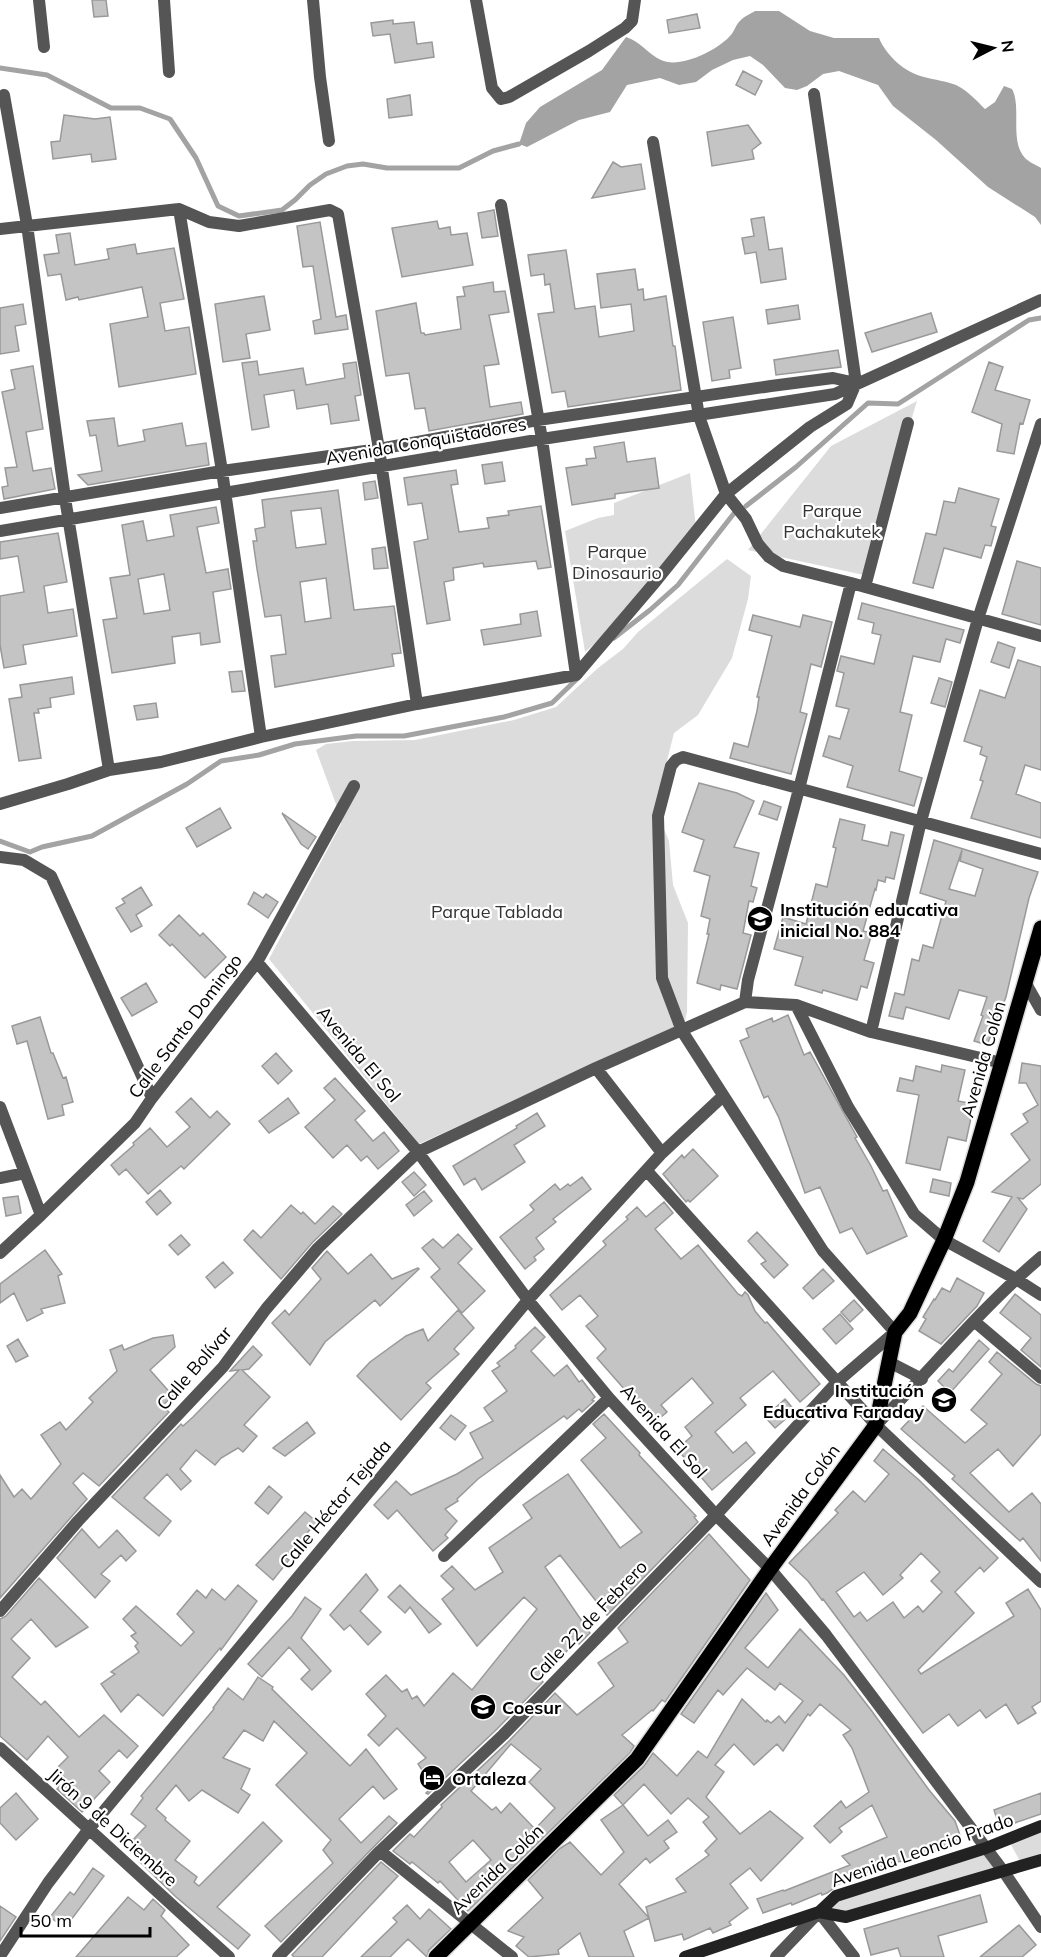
<svg xmlns="http://www.w3.org/2000/svg" width="1041" height="1957" viewBox="0 0 1041 1957" font-family="Mulish,sans-serif">
<rect width="100%" height="100%" fill="#fff"/>
<!-- green -->
<path fill="#dcdcdc" d="M917,401L864,575L748,550L831,446Z
M690,473L696,528L649,598L585,652L565,531L598,518L614,515V503Z
M727,559L751,576L748,599L732,658L698,715L674,733L655,808L669,841L673,885L688,923L687,1012L682,1035L596,1063L419,1144L269,959L341,824L337,807L316,750L326,744L353,741L415,740L514,720L556,707L598,668L623,649L638,632Z
M1041,1832V1854L1020,1861L1010,1843Z
M985,1851L998,1871L849,1912L828,1909L839,1899Z"/>
<!-- water -->
<path fill="#a3a3a3" d="M755,11H779L810,31L834,38H879C886,55 905,73 924,77C935,80 946,81 956,85C967,90 977,101 985,109L995,102L1004,86L1012,89C1022,108 1009,140 1025,158C1029,162 1036,165 1041,168V225L1035,217L988,187L936,140L893,106L878,85L839,71L823,74L807,86L797,90L785,88L763,65L750,56L733,60L712,70L696,82L679,85L660,78L627,85L610,112L579,120L527,147L519,144L526,123L540,107L602,70L626,37C640,41 648,54 661,60C679,69 716,51 729,37C734,33 735,26 739,22C743,17 750,14 755,11Z"/>
<g fill="none" stroke-linecap="round" stroke-linejoin="round">
<!-- stream -->
<path stroke="#a3a3a3" stroke-width="5" d="M0,68L47,75L111,108H140L170,119L196,158L218,206L239,216L282,210L295,200L310,185L326,174L347,166L363,164L387,168H459L493,151L519,144
M746,506L796,467L868,403L898,404L1029,320L1041,318
M614,638L650,610L678,585L735,512
M0,841L30,852L42,847L92,836L187,784L221,761L259,755L295,744L356,736H404L504,717L552,703L580,676"/>
</g>
<!-- building -->
<path fill="#c4c4c4" stroke="#999" stroke-width="1.5" fill-rule="evenodd" d="M92,0H106L108,16L94,17Z
M697,14L700,28L669,33L667,20Z
M393,20V24L414,22L417,44L432,42L434,57L395,63L390,34L373,36L371,23Z
M743,71L762,81L755,95L736,85Z
M410,95L412,115L389,118L387,99Z
M64,115L95,119L110,117L116,159L92,162L91,154L53,159L51,142L60,141Z
M748,125L761,143L752,150L754,159L712,166L707,132Z
M613,162L621,167L641,164L645,189L592,198Z
M494,210L498,236L482,238L478,213Z
M764,217L769,250L782,248L786,279L761,283L756,252L745,254L742,238L754,236L751,219Z
M437,221L439,229L450,227L451,235L467,233L473,265L402,277L392,228Z
M320,222L336,317L346,315L348,329L315,334L313,321L321,319L313,266L303,267L297,226Z
M70,233L75,265L109,259L107,249L135,244L137,254L174,248L184,299L160,303L165,331L189,327L196,374L119,387L110,324L148,317L142,287L79,300L78,297L66,300L61,274L48,276L44,255L59,253L56,235Z
M566,250L575,309L595,306L599,337L634,331L631,304L601,308L597,274L635,269L638,290L643,289L644,300L666,296L673,346H675L681,390L568,407L565,391L552,393L538,314L554,312L550,284L545,285L544,274L531,276L528,255Z
M493,282L494,292L505,291L509,312L489,315L499,364L484,366L490,407L521,402L523,414L429,431L425,408L415,409L409,373L386,376L376,311L416,303L421,333H424L425,335L461,329L457,297L465,296L463,287Z
M264,296L270,330L246,334L250,358L223,362L215,304Z
M23,304L26,324L15,326L19,351L0,354V308Z
M798,305L800,319L768,324L766,310Z
M931,313L937,332L872,352L865,333Z
M733,317L741,368L729,370L730,378L712,381L703,322Z
M838,350L841,367L776,375L774,360Z
M257,361L259,375L303,368L306,385L345,378L343,364L356,362L361,395L355,396L359,420L331,424L328,404L297,409L294,390L264,395L269,427L252,430L242,363Z
M989,362L1003,367L995,390L1030,400L1023,424L1020,423L1014,454L997,451L1002,424L972,412Z
M33,366L43,429L26,432L33,471L51,468L55,489L4,499L2,487L8,486L5,468L17,467L2,392L15,389L11,370Z
M114,418L118,446L145,441L143,430L182,423L186,446L206,443L209,465L88,485L78,475L102,471L96,435L90,436L87,421Z
M624,442L627,462L655,458L659,488L615,494V498L572,505L566,468L587,465L586,459L596,458L594,447Z
M502,462L505,481L485,484L482,465Z
M456,470L458,484L451,485L459,532L489,528L487,518L509,515L508,511L541,506L551,567L538,569L536,561L484,567L483,563L453,568L454,580L444,582L450,620L427,624L414,542L428,539L422,503L408,505L404,478Z
M375,481L378,498L365,500L363,483Z
M959,488L999,499L991,526L996,527L991,546L985,545L981,558L944,548L933,588L913,583L926,533L936,535L944,501L955,503Z
M338,490L354,610L394,606L401,653L392,654L394,666L275,687L271,656L286,654L281,615L265,617L257,569L253,541H257L255,529L265,527L262,500ZM321,508L326,544L296,548L291,511ZM326,578L331,618L305,622L300,582Z
M216,507L219,523L197,527L206,573L228,569L231,589L213,592L220,642L201,645L200,633L172,637L175,663L112,673L103,620L117,618L110,578L130,575L122,525L143,521L147,541L174,536L170,515ZM164,574L170,610L144,614L138,579Z
M58,533L67,582L44,586L48,613L73,609L77,636L23,645L26,664L4,668L0,645V596L24,592L18,556L0,559V542Z
M385,547L388,568L374,569L372,549Z
M1017,561L1041,568V625L1002,614Z
M862,603L964,630L960,643L946,639L940,662L913,656L900,712L912,715L899,771L922,778L914,806L847,787L853,766L823,756L829,736L840,739L849,709L836,706L844,673L837,671L841,656L874,664L881,635L872,633L874,623L858,619Z
M537,611L541,636L484,645L481,630L521,624L520,614Z
M753,615L800,627L803,615L832,622L821,667L811,664L800,712L807,714L791,774L730,758L734,743L748,747L757,711L759,697H757L772,636L749,630Z
M998,642L1015,648L1009,668L991,662Z
M1018,660L1041,667V770L1025,765L1016,794L1041,803V838L971,818L983,781L980,780L987,757L980,754L982,747L964,741L980,690L1005,698Z
M242,671L245,691L232,692L229,672Z
M72,677L74,694L50,698L51,707L38,709L39,713H34L41,758L19,761L9,699L22,697L20,685Z
M939,678L952,682L945,707L931,703Z
M156,703L158,717L137,720L134,706Z
M699,783L737,793L754,801L734,847L759,853L751,886L757,888L753,902L749,901L743,933L751,935L737,989L721,985L720,990L697,983L709,934H707L710,919L701,916L710,876L694,871L704,840L682,832Z
M764,801L781,807L777,820L759,814Z
M220,808L231,828L197,847L186,828Z
M282,813L316,837L308,849L301,844Z
M840,819L865,825L862,840L888,846L891,832L904,835L894,879L886,877L885,882L878,880L876,890L875,889L863,931L872,933L864,960L874,963L867,988L861,986L857,1000L823,990L822,993L795,985L803,957L774,949L783,917L806,924L816,884L827,887L836,848L833,847Z
M934,840L1038,872L1029,898L1006,997L987,1045L974,1041L983,1016L981,1015L987,997L959,990L949,1019L906,1007L903,1019L889,1016L895,993L904,995L912,959L919,961L923,945L933,948L946,901L920,893ZM962,850L960,861L983,869L975,896L949,889Z
M141,887L152,905L136,915L142,926L131,932L116,908L125,903L122,899Z
M254,892L263,898L266,894L278,902L268,918L248,904Z
M179,915L200,936L203,933L226,957L205,978L172,944L170,946L159,935Z
M146,983L157,1002L132,1016L121,998Z
M788,1015L804,1055L810,1052L857,1137L855,1138L871,1166L883,1191L887,1190L907,1236L867,1254L852,1228L840,1233L820,1187L805,1193L779,1118L768,1096L764,1098L740,1041L749,1037L746,1029L772,1018L773,1022Z
M40,1017L51,1053H53L63,1078L66,1077L73,1102L62,1105L64,1115L48,1119L27,1041L17,1044L12,1026Z
M276,1053L292,1071L278,1084L262,1066Z
M1022,1063L1041,1066V1184L1023,1199L1018,1198L1027,1209L999,1252L983,1241L1012,1197L992,1192L1030,1160L1011,1134L1028,1122L1023,1114L1038,1105L1026,1083H1019Z
M942,1065L965,1070L958,1101L974,1104L966,1141L948,1137L940,1170L906,1163L919,1095L897,1091L900,1078L913,1081L916,1066L941,1072Z
M335,1078L365,1111L355,1120L373,1141L384,1132L399,1151L378,1169L367,1156L361,1161L347,1145L333,1158L305,1127L335,1100L324,1088Z
M191,1098L210,1118L217,1111L230,1124L184,1169L181,1166L148,1194L126,1169L119,1175L111,1165L134,1145L133,1143L150,1128L167,1147L190,1127L176,1112Z
M288,1098L299,1113L269,1133L259,1121Z
M537,1113L545,1126L514,1145L525,1162L482,1190L475,1178L464,1185L453,1166L517,1128L516,1126Z
M693,1149L718,1176L690,1202L688,1200L686,1202L663,1174L682,1155L684,1158Z
M414,1172L426,1185L414,1196L402,1182Z
M582,1177L591,1189L553,1219L556,1222L536,1238L544,1249L534,1257L536,1260L525,1269L500,1237L534,1210L530,1205L555,1184L560,1190L568,1184L570,1186Z
M933,1179L951,1183L949,1196L930,1192Z
M160,1190L171,1203L157,1215L146,1202Z
M424,1191L432,1201L414,1216L406,1205Z
M18,1196L21,1213L6,1216L3,1198Z
M664,1202L673,1213L655,1229L681,1259L698,1245L738,1294L742,1296L745,1292L748,1295L755,1311L765,1323L767,1322L820,1384L800,1402L773,1371L740,1398L746,1405L715,1432L733,1453L746,1442L755,1453L712,1490L677,1449L692,1436L685,1427L713,1403L692,1378L661,1405L667,1412L654,1423L597,1358L606,1349L586,1326L598,1316L580,1295L562,1310L550,1295L606,1245L603,1241L628,1219L626,1217L637,1207L646,1217Z
M291,1205L301,1214L303,1212L315,1224L333,1206L342,1214L312,1243L281,1279L244,1240L253,1230L261,1238Z
M757,1232L788,1265L774,1278L761,1264L766,1261L748,1241Z
M458,1234L472,1249L458,1263L485,1291L462,1313L431,1277L440,1269L422,1248L433,1239L443,1248Z
M181,1235L190,1245L178,1255L169,1245Z
M45,1250L62,1274L58,1276L65,1303L41,1309L43,1313L27,1321L14,1293L0,1303V1284Z
M327,1251L348,1274L371,1254L392,1279L418,1268L419,1269L380,1306L375,1300L325,1342L310,1365L272,1323L285,1310L289,1315L321,1279L312,1268Z
M223,1262L233,1273L215,1288L206,1277Z
M823,1269L834,1281L813,1299L803,1288Z
M957,1278L984,1293L977,1306L941,1344L919,1331L926,1319L923,1317L934,1299L935,1300L942,1288L950,1292Z
M1015,1294L1041,1315V1367L1021,1350L1031,1338L1000,1313Z
M854,1300L863,1310L850,1322L841,1312Z
M458,1310L474,1328L454,1349L459,1354L426,1383L431,1388L401,1420L357,1376L370,1362L406,1336L423,1329L428,1341Z
M840,1314L853,1329L836,1344L823,1329Z
M535,1327L545,1337L531,1351L554,1376L567,1365L579,1382L582,1380L595,1397L592,1400L594,1401L582,1412L579,1409L567,1419L564,1416L478,1479L457,1499L458,1501L445,1509L457,1521L445,1535L448,1538L433,1551L397,1510L388,1519L374,1505L396,1481L411,1495L457,1474L483,1458L470,1433L493,1421L484,1408L507,1391L492,1371L500,1366L497,1363L516,1348L515,1346Z
M173,1335L175,1347L150,1370L173,1396L162,1406L169,1412L99,1486L83,1473L73,1483L87,1499L0,1598V1475L14,1497L22,1489L31,1499L61,1464L41,1435L60,1422L66,1430L93,1402L89,1398L117,1371L110,1350L122,1345L124,1350L153,1338Z
M18,1339L28,1356L16,1362L7,1346Z
M979,1340L989,1349L950,1393L938,1381L949,1369L953,1372Z
M253,1346L262,1355L249,1369L242,1370L270,1397L244,1425L257,1436L243,1452L238,1448L221,1458L215,1465L196,1450L180,1469L191,1481L181,1490L167,1474L144,1498L171,1521L159,1536L112,1497L181,1424L183,1426L193,1417L239,1370L230,1371Z
M997,1352L1036,1384L1041,1386V1434L1013,1466L998,1449L970,1473L1009,1512L1032,1493L1041,1504V1561L1023,1538L1020,1541L952,1479L955,1476L901,1429L923,1406L965,1443L987,1424L971,1410L1002,1374L989,1362Z
M785,1399L795,1411L775,1428L765,1417Z
M604,1414L640,1453L639,1455L696,1516L694,1517L698,1522L607,1615L560,1555L545,1567L590,1633L579,1644L577,1640L541,1679L543,1682L497,1729L428,1794L426,1793L433,1786L418,1764L426,1758L397,1728L379,1746L368,1735L386,1716L366,1694L386,1675L402,1692L407,1689L412,1699L417,1696L424,1706L453,1673L472,1690L537,1609L524,1597L477,1646L442,1599L454,1589L441,1576L452,1566L475,1590L503,1572L489,1548L532,1518L523,1505L568,1474L620,1548L642,1532L581,1460L606,1438L593,1424Z
M451,1415L466,1426L455,1440L440,1428Z
M307,1422L315,1433L285,1456L273,1448Z
M883,1449L919,1480L998,1558L984,1572L980,1567L955,1592L974,1613L918,1670L921,1674L1014,1616L1006,1603L1028,1589L1041,1610V1701L1032,1707L1036,1713L1018,1724L1006,1704L986,1718L980,1710L958,1726L949,1714L923,1733L823,1599L822,1600L808,1581L789,1563L838,1513L835,1510L853,1491L865,1502L889,1474L874,1461ZM921,1553L940,1572L931,1581L942,1592L923,1612L918,1606L904,1618L893,1602L867,1621L860,1612L854,1617L836,1592L864,1572L883,1595L903,1578L900,1575Z
M269,1486L282,1497L268,1514L255,1503Z
M305,1512L317,1522L285,1557L289,1560L273,1580L256,1565Z
M82,1529L99,1548L117,1530L136,1551L126,1561L121,1555L101,1574L110,1581L95,1598L57,1558Z
M709,1534L750,1580L665,1702L662,1700L653,1711L652,1710L622,1735L634,1746L630,1753L468,1911L440,1881L438,1883L412,1862L410,1864L393,1851L410,1834L414,1837L442,1807L441,1805L509,1741L555,1693L577,1715L614,1686L598,1663L628,1642L618,1628ZM511,1744L541,1769L529,1782L555,1808L535,1829L510,1803L501,1813L496,1807L492,1810L471,1791ZM473,1840L491,1860L466,1882L449,1862Z
M366,1574L378,1590L360,1611L381,1632L368,1645L350,1625L344,1630L330,1615Z
M39,1578L88,1627L56,1647L31,1619L11,1639L30,1658L12,1677L41,1705L45,1701L79,1737L104,1715L138,1746L127,1758L119,1750L99,1771L110,1782L82,1812L57,1789L66,1779L56,1769L68,1757L48,1736L27,1760L0,1736V1619L6,1616Z
M238,1585L257,1601L221,1650L220,1648L163,1716L138,1694L121,1712L101,1684L115,1674L111,1672L139,1652L135,1646L138,1643L131,1636L136,1633L123,1619L136,1606L181,1646L194,1632L177,1614L197,1590L206,1598L212,1589L225,1600Z
M400,1585L416,1601L441,1624L429,1633L410,1607L405,1613L388,1597Z
M766,1593L778,1610L745,1648L768,1668L800,1629L844,1675L871,1710L929,1790L955,1821L962,1841L911,1860L889,1863L834,1886V1888L827,1893L822,1895L821,1893L792,1905L791,1903L763,1913L757,1899L783,1890L784,1891L850,1865L842,1856L887,1837L872,1805L839,1828L842,1832L830,1843L814,1826L841,1801L846,1808L869,1792L852,1748L843,1735L851,1730L820,1704L810,1716L808,1714L783,1751L777,1744L754,1765L734,1744L715,1765L724,1772L706,1797L740,1834L770,1811L803,1838L761,1881L750,1868L730,1884L748,1908L729,1922L731,1925L713,1933L710,1928L684,1940L682,1934L655,1941L646,1907L686,1892L676,1879L709,1855L705,1851L717,1839L703,1822L709,1817L688,1798L671,1814L644,1784L623,1805L614,1795L644,1766L653,1753L677,1776L698,1751L707,1758L742,1699L766,1722L767,1720L771,1723L779,1716L785,1723L803,1701L780,1683L775,1690L747,1668L723,1695L718,1690L694,1723L681,1714Z
M305,1597L321,1609L301,1638L331,1671L312,1690L301,1679L310,1670L289,1647L262,1677L248,1664L292,1616Z
M258,1677L273,1687L272,1689L350,1766L366,1749L397,1789L384,1799L373,1786L339,1819L361,1843L389,1816L397,1823L281,1942L265,1926L333,1863L323,1850L331,1840L276,1785L307,1753L274,1721L263,1741L244,1730L223,1758L250,1769L241,1789L250,1795L238,1813L202,1790L189,1801L176,1785L156,1809L166,1818L165,1820L190,1841L175,1860L197,1877L194,1882L199,1886L263,1822L282,1841L217,1907L250,1935L238,1949L176,1897L139,1861L145,1856L131,1842L146,1826L131,1814L143,1798L141,1796L214,1709L213,1708L228,1688L243,1700Z
M16,1793L38,1819L16,1840L0,1823V1808Z
M1041,1793V1814L1000,1828L994,1810Z
M623,1805L648,1836L668,1820L677,1832L664,1841L669,1848L650,1863L646,1858L619,1884L649,1918L624,1931L634,1957H589L580,1933L558,1950L559,1954L529,1957L516,1946L524,1937L508,1931L543,1898L528,1880L559,1849L570,1842L601,1875L624,1852L601,1820Z
M381,1862L398,1876L322,1957H294L292,1955Z
M93,1868L104,1876L65,1928L50,1917L70,1892L74,1895Z
M980,1895L987,1922L938,1936L944,1957H901L898,1948L871,1955L864,1929Z
M128,1897L144,1910L153,1899L165,1910L161,1916L189,1945L176,1957H76Z
M407,1905L420,1919L429,1909L451,1929L429,1950L427,1957L408,1939L390,1957H361L397,1922L393,1918Z
M0,1906L16,1917L0,1941Z
M1019,1925L1036,1945L1022,1957H980Z"/>
<g fill="none" stroke-linecap="round" stroke-linejoin="round">
<!-- primary casing -->
<g stroke="#dbdbdb" stroke-width="18">
<path id="primary" d="M436,1957L637,1759L770,1569L876,1425L895,1332L910,1313L944,1240L967,1182L1041,928"/>
</g>
<!-- minor -->
<path stroke="#555" stroke-width="12" d="M39,0L44,47
M164,0L169,72
M313,0L320,77L329,141
M476,0L492,88L501,99L509,97L589,51L625,28L632,21L635,0
M4,95L27,225L65,498L109,770
M653,142L699,416L726,494L746,519L758,544L769,557L783,566L851,583L1041,636
M501,205L542,439L576,675
M179,209L222,471L261,737
M0,229L179,209L209,222L239,226L330,210L338,214L379,449L417,704L576,675L656,581L726,494L810,427L847,404L856,383L814,94
M0,508L222,471L379,449L538,420L771,386L833,378L856,383
M0,531L542,439L835,394L1041,300
M865,587L908,423
M0,804L68,784L109,770L161,762L261,737L417,704
M0,857L24,860L51,876L152,1098
M257,962L418,1152L528,1300L609,1398L716,1515L770,1569L826,1635L1004,1872L1041,1927
M1025,982L1041,1010
M745,1002L748,980L799,789L851,583
M796,1005L848,1107L914,1214L944,1240L1016,1279L1041,1295
M871,1032L921,821L978,619L1041,424
M596,1068L662,1153
M0,1107L41,1215
M647,1171L876,1425L1041,1582
M0,1178L25,1173
M0,1253L41,1215L135,1123L152,1098L257,962L354,786
M974,1321L1041,1378
M889,1362L922,1379
M876,1425C931,1370 981,1308 1041,1257
M444,1556L609,1398
M0,1611L78,1521L223,1367L266,1309L318,1248L418,1152L596,1068L745,1002L796,1005L871,1032L1002,1063
M0,1748L229,1957
M380,1851L512,1957
M0,1956L48,1883L89,1829L528,1300L662,1153L723,1096
M278,1957L380,1851L503,1735L716,1515L837,1382L895,1332L823,1251L682,1031L662,978L658,816L671,766L676,760L683,757L1041,854
M776,1957L819,1912L854,1957"/>
<!-- secondary -->
<path stroke="#222" stroke-width="12" d="M819,1912L846,1917L1041,1860
M685,1957L819,1912L836,1896L986,1848L1041,1826"/>
<!-- primary -->
<use href="#primary" stroke="#000" stroke-width="15"/>
</g>
<!-- icons -->
<defs>
<g id="school-disc" transform="scale(1.35)"><circle r="9.5" fill="#000" stroke="#fff"/><path d="M0-5L7-2L0 1L-7-2ZM-4 1L0 2.5L4 1V4Q0 6-4 4Z" fill="#fff"/></g>
<g id="hotel-disc" transform="scale(1.35)"><circle r="9.5" fill="#000" stroke="#fff"/><path d="M-6-4.5h1.5V1H6V5H4.5V3h-9V5H-6ZM-4 0a1.8 1.8 0 1 1 3.6 0ZM.5 0V-2.5h3Q6-2.5 6 0Z" fill="#fff"/></g>
</defs>
<g fill-rule="evenodd">
<use href="#school-disc" x="760" y="919"/>
<use href="#school-disc" x="944" y="1400"/>
<use href="#school-disc" x="483" y="1707"/>
<use href="#hotel-disc" x="432" y="1778"/>
</g>
<g text-anchor="middle" dominant-baseline="central" stroke-width="4.5" stroke-linejoin="round" paint-order="stroke">
<!-- street labels -->
<g font-size="18" fill="#000" stroke="#fff">
<text transform="translate(426 441) rotate(-10)">Avenida Conquistadores</text>
<text transform="translate(185 1026) rotate(-53)">Calle Santo Domingo</text>
<text transform="translate(359 1054) rotate(50)">Avenida El Sol</text>
<text transform="translate(983 1059) rotate(-74)">Avenida Colón</text>
<text transform="translate(194 1368) rotate(-49)">Calle Bolívar</text>
<text transform="translate(664 1431) rotate(48)">Avenida El Sol</text>
<text transform="translate(800 1495) rotate(-54)">Avenida Colón</text>
<text transform="translate(335 1504) rotate(-50)">Calle Héctor Tejada</text>
<text transform="translate(588 1621) rotate(-46)">Calle 22 de Febrero</text>
<text transform="translate(113 1827) rotate(42)">Jirón 9 de Diciembre</text>
<text transform="translate(922 1850) rotate(-19)">Avenida Leoncio Prado</text>
<text transform="translate(497 1869) rotate(-44)">Avenida Colón</text>
</g>
<!-- park labels -->
<g font-size="18" fill="#333" stroke="#fff">
<text x="832" y="510">Parque<tspan x="832" dy="21">Pachakutek</tspan></text>
<text x="617" y="551">Parque<tspan x="617" dy="21">Dinosaurio</tspan></text>
<text x="497" y="911">Parque Tablada</text>
</g>
<!-- poi labels -->
<g font-size="18" font-weight="bold" fill="#000" stroke="#fff" text-anchor="start">
<text x="780" y="909">Institución educativa<tspan x="780" dy="21">inicial No. 884</tspan></text>
<text x="924" y="1390" text-anchor="end">Institución<tspan x="924" dy="21">Educativa Faraday</tspan></text>
<text x="502" y="1707">Coesur</text>
<text x="452" y="1778">Ortaleza</text>
</g>
</g>
<!-- north arrow -->
<g transform="translate(993 48) rotate(83)" stroke="#ffffff" stroke-width="4.5" paint-order="stroke">
<path d="M0-4.5L10 22L0 15L-10 22Z" fill="#000000"/>
<text y="-9" font-size="16" font-weight="bold" text-anchor="middle" fill="#000000">N</text>
</g>
<!-- scale -->
<path d="M21 1927v9h129v-9" fill="none" stroke="#000000" stroke-width="3"/>
<text x="30" y="1927" font-size="18" fill="#000000" stroke="#ffffff" stroke-width="4.5" paint-order="stroke">50 m</text>
</svg>
